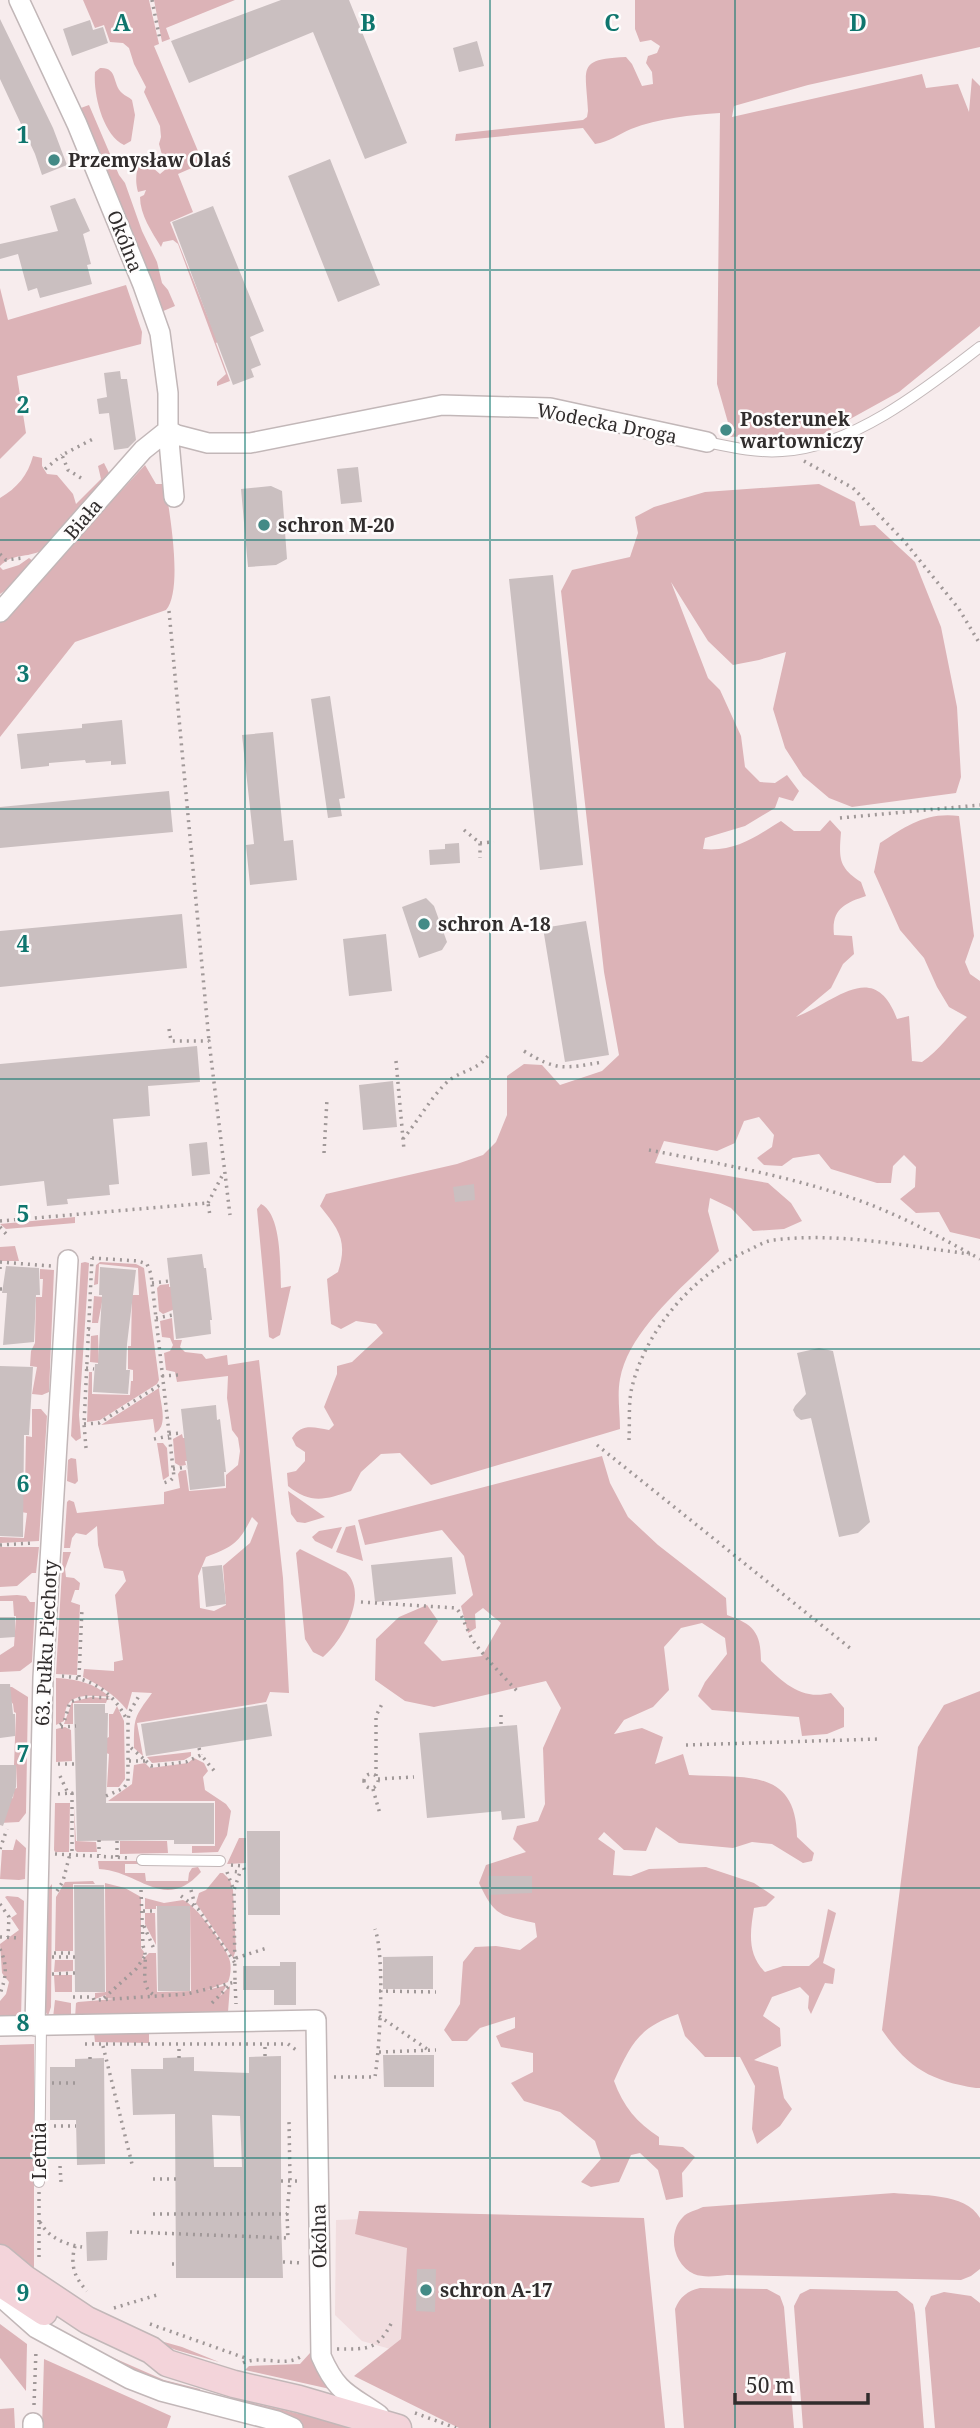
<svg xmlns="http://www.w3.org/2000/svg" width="980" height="2428" viewBox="0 0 980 2428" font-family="'Noto Serif',serif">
<rect width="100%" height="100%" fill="#f7eced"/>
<!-- built -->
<path fill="#f1dddf" d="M487,2214L426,2359L362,2341L335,2315L336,2220Z"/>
<!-- green -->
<path fill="#dcb3b7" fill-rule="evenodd" d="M83,0H149L159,44L154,46L203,163L178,174L193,212L170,222L218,342L216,343L230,381L217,386V382L226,374L178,244L173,240L163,242L161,247C152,232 140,215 140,197L144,195L146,190L138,192C135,181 136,173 139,163L144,168H153L160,174L166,169L159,144L161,137L160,126L144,92L146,87L134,64L129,48L123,43L110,42L104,25L95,28Z
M154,0H235L166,28L170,39L162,42Z
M635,0H980V47L808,85L734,106L732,117L922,74L926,88L958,84L969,112L972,78L980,86V326L899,392L823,434L727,437L729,426L717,384L720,113C692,115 658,118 631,129C619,134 609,142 595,144L583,128L455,141L456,134L583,120L587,117L588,111C586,68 576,59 626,57L632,64L642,86L653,84L652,72L646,63L648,56L657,53L660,46L651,40L640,42L635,29Z
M100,68C118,67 112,84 122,93C125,96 129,97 132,100L135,115L131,141L124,145C103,135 93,94 95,72Z
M89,105L119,175L125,183L142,231L157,262L162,283L168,290L175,306L161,312L78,109Z
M126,285L142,332L141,344L17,376L26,433L0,459V288L8,320Z
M33,456L42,458V466L47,474L57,475L73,494L76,504L101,479L98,466L104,463L109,473L107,481L43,550C25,559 15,552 0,566V498C17,488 28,475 33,456Z
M145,465L156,484H162L166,490C170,516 183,590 166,610L75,642L0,737V622Z
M819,484L855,502L860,526L875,525L915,562L941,627L957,707L961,777L956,793L852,807L829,798L803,776L785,748L773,709L786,652L759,660L733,665L708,641L671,582L708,678L720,690L741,736L745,767L760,782L775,783L787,775L799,791L793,801L779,797L775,808L745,826L705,838L703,849C736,852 755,837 781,821L794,831H820L830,820L841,832C839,858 838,867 861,882L866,896C845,903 831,909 834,935L852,936L854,954L843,964L831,988L796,1017C836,1002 874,958 897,1019L909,1016L912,1061L922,1062C940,1050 951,1032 967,1017L949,1007L937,987L924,958L900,930L874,872L880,843C907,826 925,812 959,816L974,936L965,962L970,974L980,981V1239L950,1232L939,1212L916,1213L900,1199L915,1187L916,1167L904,1155L893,1166L891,1183H877L831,1169L819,1154L793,1158L782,1166L764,1165L757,1158L772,1147L774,1135L759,1117L744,1121L735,1143L717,1151L664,1141L655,1163L768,1183L791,1203L802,1221L784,1229L753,1231L731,1208L710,1198L708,1211L719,1251C685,1285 629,1330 620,1379C617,1395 620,1413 620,1429L431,1485L400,1453L381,1454L361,1472L351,1491C325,1500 310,1504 288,1486L287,1473L296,1471L305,1461V1452L296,1446L292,1438C301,1423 314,1427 329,1430L334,1425L324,1407L337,1374V1366L352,1362L383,1333L376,1324L356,1321L341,1329L331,1324L327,1279L338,1272C348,1241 339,1230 320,1206L326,1194L457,1164L483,1155L496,1142L507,1115V1076L524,1064L542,1065L560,1085L602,1071L619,1055L604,972L561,591L572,570L630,557L638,533L635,517L654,507L705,492Z
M29,558L33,561L7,593L6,590L0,594V567L3,570L19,565Z
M261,1204C282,1214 280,1268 281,1288L291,1286L280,1335L273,1339L269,1337L257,1209Z
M75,1217V1223L6,1229L0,1224Z
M15,1246L19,1261H0V1247Z
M85,1262L89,1263L79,1415L81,1438L76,1441L71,1436L81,1263Z
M100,1262L136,1264L144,1268L159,1380L157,1384L100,1420L87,1422L89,1372H92V1394L130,1395L131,1381H133V1370L128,1369V1346H131L132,1295H139L138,1268L99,1264L98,1284L94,1285L96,1265Z
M40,1269L54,1270L49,1392L42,1395L32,1394L37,1367L30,1366L31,1351L35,1343L36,1297H42L43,1279H40Z
M169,1284V1287L173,1286L175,1309L163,1314L159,1311L157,1288L160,1285Z
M94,1296L103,1297L98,1323H92Z
M172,1318L174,1340H182L180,1347L185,1352L202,1354L206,1359L227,1355L228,1365L259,1360L283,1578L289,1693L270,1692L266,1702L137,1723L143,1756L134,1748C134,1716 134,1718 152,1693L132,1692L127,1710C114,1694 101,1686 83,1677L84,1669L114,1671V1662L123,1660L115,1595L126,1581L123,1571L104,1568L98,1545L97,1526L86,1535L76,1533L72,1538L70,1548H64L67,1502L69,1500L74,1502L77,1513L164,1504V1492L180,1488L178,1474L180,1471L186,1470L189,1491L226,1488V1475L238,1465L240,1451L238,1438L232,1430L227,1398L228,1376L177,1382L175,1372L166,1370L164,1353L170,1351L173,1345L170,1338L162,1337L160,1321ZM252,1517L258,1523L250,1543L223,1566L226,1605L214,1611L200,1608L198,1576L206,1557C233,1547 239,1543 252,1517Z
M98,1335L99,1363L90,1362L91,1336Z
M159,1388C160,1402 169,1426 155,1433L153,1419L101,1425Z
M32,1409H41L47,1416L39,1541L0,1543V1537L24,1538L27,1513L21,1512L22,1488H25L26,1436L32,1437Z
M182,1434L183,1438H187L190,1461H185L186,1465L180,1466L175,1463L173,1439Z
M157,1443H163L167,1448L169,1476L163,1480Z
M602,1456L610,1483L628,1517L658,1545L726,1598L727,1615C753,1624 761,1632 761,1661C782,1681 800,1701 831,1693L844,1708V1727L827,1734L802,1736L799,1717L712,1710L698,1696L705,1682L727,1654L725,1638L702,1623L681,1628L664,1647L669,1690L653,1707L624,1720L614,1734L642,1728L663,1737L655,1764L683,1754L689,1775C743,1779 796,1766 797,1837L814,1853L812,1861L803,1863L772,1844L752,1842L733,1848L679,1843L656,1827L646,1851L624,1850L604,1832L598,1839L615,1851L613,1875L631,1876L649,1869L706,1867L754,1883L775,1897L766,1906L754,1908C750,1932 747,1954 765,1972L783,1966H809L819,1957L828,1909L836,1913L823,1963L835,1969L833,1984L825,1983L811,2014L808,2008L809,1996L800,1987L772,1997L763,2016L780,2028L781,2046L754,2060L778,2067L784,2098L792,2109L780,2126L757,2144L752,2129L755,2086L740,2057H705L685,2036L678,2014C638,2028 631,2044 614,2081C623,2106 637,2123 659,2137V2145L683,2147L695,2157L682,2173L683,2197L666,2200L658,2170L640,2153L631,2155L619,2182L591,2187L581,2182L601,2159L595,2141L560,2112L524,2101L511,2083L533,2072V2053L501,2047L496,2036L515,2028V2017L480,2028L467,2041H452L444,2030L460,2004L463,1962L475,1947L496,1946L520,1950L537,1937L535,1923C500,1915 495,1917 479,1883L486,1865L526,1852L513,1839L517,1826L538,1821L545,1804L543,1748L561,1708L546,1681L434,1707L405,1701L375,1680L376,1639L399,1617L427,1605L438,1621L424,1643L442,1661L482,1656L501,1623L483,1608L475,1614L476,1628L468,1633L461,1606L473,1595L464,1556L442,1530L365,1545L358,1520Z
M71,1458L76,1459L78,1481L75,1484L67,1481L68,1460Z
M288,1491L325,1517L305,1523L297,1522L291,1514Z
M355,1525L363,1561L336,1552L346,1527Z
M342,1527L332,1549L315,1541L312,1537L319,1531Z
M0,1547H39L36,1573H32L17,1586L0,1587Z
M300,1549L346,1572C369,1595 343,1640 323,1657L313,1652L305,1639L296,1553Z
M63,1552H71L65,1569L66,1577L74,1578L80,1583L79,1590H75L71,1602L80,1605L77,1675L56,1674Z
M17,1595L26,1596L30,1602H35L32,1662L20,1671L0,1672V1655L14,1646L16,1616H14L13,1601H0V1596Z
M56,1678C77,1679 94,1683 110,1697C99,1696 76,1693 69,1703C65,1707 65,1715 64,1721L56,1725Z
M0,1687H12L28,1697L26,1813L19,1822L0,1823V1803L13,1798L14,1789L17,1788L16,1765H14L16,1713L14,1712L13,1704Z
M980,1691V2088H976C931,2081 908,2068 882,2030L918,1747L944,1705Z
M91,1697L112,1699L107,1700L106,1703H73V1724H64L72,1702Z
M117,1706L124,1721L125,1779L119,1787H107L109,1754L106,1753L107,1738L109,1737V1714H113Z
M65,1727L71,1730L72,1761L56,1762V1729Z
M191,1752V1756L184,1760L152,1763L147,1757Z
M194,1758L204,1763L208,1771L203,1777L205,1790L226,1804L231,1811L227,1835L218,1852L192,1853V1846H215V1801H108L132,1784L134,1765L145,1763L150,1768L188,1763Z
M55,1803H70L69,1852H55L54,1850Z
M74,1806L76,1841L96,1842L97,1852H77L75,1850Z
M239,1838H246V1863L227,1864Z
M16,1839L26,1848L25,1879L19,1880L0,1879L2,1850H13Z
M120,1841H167L168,1853L120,1854Z
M98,1861H138V1864H125V1873H145L146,1881H188L189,1873L192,1868L198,1867L201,1872C164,1913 140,1871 99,1869Z
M220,1873H223L230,1880L233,1890L236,1950L233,1958L196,1903L199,1893L206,1890Z
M93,1881L95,1884H73V1951H55L56,1897L65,1882Z
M105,1883L125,1888L141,1897V1948L144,1952L142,1960L149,1953H156L157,1992L191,1991L190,1906H156V1909H145V1898L164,1903L183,1900C196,1905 223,1943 228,1956C232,1963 231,1975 228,1982L207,1990L227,1985L220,1996L230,1986L228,2012L75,2018L76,2003L78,2002L114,1999L104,1998L106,1995L95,1999V1993L106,1992Z
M52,1884L51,2007L48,2016L44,2009L48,1889Z
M7,1896L18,1897L24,1901L21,2017L0,2019V2001L6,1994L9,1982L2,1973L0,1944L19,1930L11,1918L17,1914L5,1897Z
M145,1913H155L156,1945L145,1924Z
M55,1960H73V1971L54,1972Z
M54,1975H72V1992H55Z
M55,2000L71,2003V2018H53Z
M149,2032V2043L95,2042L94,2033Z
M34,2044V2276L0,2251V2045Z
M894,2193C920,2196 965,2192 980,2218V2269L971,2276L961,2280L727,2275C716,2276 704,2278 694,2274C673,2265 667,2233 683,2217C687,2212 697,2210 703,2207Z
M359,2211L644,2218L665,2428H459L354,2376L401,2339L407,2248L355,2234Z
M700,2288L767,2289L780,2296L784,2307L794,2428H684L675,2309C680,2297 687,2291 700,2288Z
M810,2289L897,2291L913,2304L915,2313L924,2428H803L794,2306L800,2294Z
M944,2292L971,2296L980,2303V2428H935L925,2308L931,2296Z
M65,2297L157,2340L182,2347L219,2362L176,2350L121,2328Z
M0,2324L27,2344L26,2391L0,2358Z
M313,2340L330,2389L245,2370L249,2366L300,2364L310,2353Z
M91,2348L164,2380L200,2389L199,2395L159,2385Z
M44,2359L171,2416L167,2428H42Z
M232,2398L343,2424L354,2428H303L296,2423L231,2402Z
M14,2408L15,2428H0V2409Z"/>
<!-- building -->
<path fill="#cabfc0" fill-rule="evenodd" d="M281,0H349L407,143L365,159L313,32L189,83L171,41Z
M0,19L53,128L67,165L42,175L35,154L0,79Z
M90,20L93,30L103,27L108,43L72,56L63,29Z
M477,41L484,66L459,72L453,48Z
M330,159L380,285L338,302L288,176Z
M75,198L90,231L83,234L91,264L87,265L92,284L40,298L37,288L28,291L18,254L0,259V244L58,231L50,206Z
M213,206L264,331L250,337L261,365L251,369L254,377L233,385L172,222Z
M120,371L121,379H127L136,440L128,448L114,450L109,413L99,414L97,399L107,397L104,373Z
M358,467L362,502L341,504L337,469Z
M271,486L282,491L287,559L276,565L248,567L241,489Z
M553,575L583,865L540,870L509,579Z
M330,696L345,798L339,799L342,816L328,818L311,699Z
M122,720L126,764L111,765V761L86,763L85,760L49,763V766L21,769L17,734L82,728V724Z
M273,732L284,841L293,840L297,880L250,885L246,845L254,844L242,735Z
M169,791L173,832L0,848V807Z
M459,843L460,863L430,865L429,850L445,849V844Z
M426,898L434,906L447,942L442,950L419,958L402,907Z
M182,914L187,968L0,987V931Z
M586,921L609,1055L565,1062L543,928Z
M386,934L392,991L349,996L343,939Z
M197,1046L200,1082L148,1086L150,1116L113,1119L119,1184L109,1185L110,1195L67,1199L68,1204L47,1206L44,1181L0,1186V1064Z
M393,1081L397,1127L363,1130L359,1085Z
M207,1142L210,1174L192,1176L189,1144Z
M474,1184L475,1200L455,1202L453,1187Z
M202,1254L204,1268H206L212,1320H210L211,1334L176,1339L167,1258Z
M6,1266L39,1268L40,1295H36L34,1342L3,1345L7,1293H2Z
M100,1267L136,1270L127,1344L126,1370H130L128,1394L93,1392L95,1364H98L102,1295H99Z
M819,1348L833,1351L870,1522L858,1533L839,1537L811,1418L801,1420L796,1416L793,1410L795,1406L806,1394L797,1353Z
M0,1366L33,1367L29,1435H24L23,1537L0,1536Z
M216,1405L217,1420L220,1419L226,1472H224L225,1486L190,1490L181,1409Z
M452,1557L456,1594L375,1602L371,1565Z
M222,1565L226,1604L206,1607L202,1567Z
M0,1617H15V1637L0,1638Z
M0,1684H10L13,1714H15V1736L0,1738Z
M74,1704H105V1713H108L106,1803H214V1844H174V1840L77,1841Z
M267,1704L272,1736L146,1756L141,1724Z
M517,1725L525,1818L502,1820L501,1811L427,1818L419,1733Z
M0,1765H16V1787L3,1826L0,1825Z
M247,1831H280V1915H248Z
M488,1876H532V1893L488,1895Z
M74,1885H104L105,1992H75Z
M157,1906H190V1991H158Z
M433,1956V1989H383V1957Z
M280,1962H296V2005H274V1990H243V1966H280Z
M383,2055H434V2087H384Z
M281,2056V2219L283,2278H176L175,2114L133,2115L131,2069H163V2058L194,2057V2071L249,2073V2057ZM212,2115L240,2116L242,2167H214Z
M104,2058L105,2164L77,2165L76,2120H50V2067H75V2059Z
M108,2231L107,2260L87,2261L86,2232Z
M417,2269H436L435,2312L416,2311Z"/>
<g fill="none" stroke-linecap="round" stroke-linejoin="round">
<!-- service casing -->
<g stroke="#c2b7b8" stroke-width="12">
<path id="service" d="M707,442C731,447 757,453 782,451C851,448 927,388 980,347
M142,1860L220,1861
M39,2182L41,2026"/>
</g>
<!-- minor casing -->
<g stroke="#c2b7b8" stroke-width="22">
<path id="minor" d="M19,0L77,124L143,285L160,333L168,393V430L174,497
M168,430L177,435L208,443H250L442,405L550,408L707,442
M0,612L143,450L168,430
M0,2026L316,2020L321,2356C337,2393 349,2394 379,2415
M35,2026L43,1678L68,1260
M0,2296L36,2328L130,2379L161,2391L277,2421L293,2428
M33,2428V2423"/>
</g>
<!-- secondary casing -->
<g stroke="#c2b7b8" stroke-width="29">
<path id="secondary" d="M0,2258L24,2278L87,2320L151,2350L167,2363L234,2384L299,2399L398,2428
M0,2283L44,2312"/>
</g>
<!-- path -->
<path stroke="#a09898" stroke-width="3.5" stroke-dasharray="2 5" stroke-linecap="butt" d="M152,0L160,40
M804,461L853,488L904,541L959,609L980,644
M45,469L62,455
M81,478L68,470L62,455L93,439
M0,554L6,560L23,558
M169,611L209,1041
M840,818L980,805
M464,830L480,843V858
M480,843L494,842
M169,1029L171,1041H209L230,1215
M524,1051C558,1072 565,1068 603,1062
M396,1061L404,1150
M403,1139C417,1122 429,1101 444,1085C459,1069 477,1073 490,1053
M649,1150C716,1163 784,1175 849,1197C895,1212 938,1236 980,1259
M324,1153L327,1099
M208,1203L223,1174
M0,1221L208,1203L210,1216
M0,1227L7,1235
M92,1258L138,1261L147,1264L151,1274L174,1477L170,1481L160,1484
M0,1269V1262L51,1266
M152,1283L169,1281
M0,1289H2
M156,1318L173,1315
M88,1329H95
M86,1368L94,1369
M162,1376L178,1375
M84,1424L99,1423L163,1383
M169,1434L183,1433
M154,1439L169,1436
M629,1440C630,1423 628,1403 632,1387C646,1329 695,1273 749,1250C757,1246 765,1241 774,1240C838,1232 905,1246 970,1254
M597,1445L850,1648
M86,1448L84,1424L92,1258
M173,1469L187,1467
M0,1545L33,1543
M361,1602L456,1608C463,1615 467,1632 474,1642C487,1660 503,1676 518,1692
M62,1676C92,1678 113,1692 127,1720
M79,1677L82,1608
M501,1715V1727
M60,1725L64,1722L70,1702L84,1697L112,1698
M61,1727L76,1726
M686,1745L879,1739
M199,1748L201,1755
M129,1761H146L129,1746
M146,1761L151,1766L186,1762L201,1755L216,1773
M58,1764H76
M364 1781a7 7 0 1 1 14 0a7 7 0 1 1-14 0Z
M60,1776L67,1791L74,1794
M376,1776V1716L383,1702
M378,1779L414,1777
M373,1789L380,1814
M58,1794L72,1793V1854
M106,1796L124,1788L128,1781V1721L129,1713L140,1694
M99,1840V1855
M117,1841V1857
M0,1849L7,1829
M55,1854L130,1858
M231,1865L243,1866L245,1872
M227,1872L233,1888
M141,1890L143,1946C150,1962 137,1985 154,1995
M191,1890L195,1905
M57,1891L63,1881L70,1854
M181,1896L198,1909L235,1963
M0,1904L9,1917L8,1937
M143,1911H157
M144,1926L154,1949
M0,1937L19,1938
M0,1949C8,1966 6,1977 0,1994
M54,1953H75
M52,1957H75
M236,1958L267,1948
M52,1974L75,1973
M235,1982L236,2004
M379,1991L436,1992
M73,1997H93L94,2000H98L187,1994L235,1982L234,1890L240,1872L230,1871
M104,1998L136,1969L145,1956
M212,2003L231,1984
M379,2016L430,2051
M85,2044H288L299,2052
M103,2046L132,2164
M379,2052L436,2050
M265,2056V2045
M179,2058V2046
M90,2059V2056
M334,2077H375C380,2045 385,1957 375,1929
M52,2083H75
M54,2126H76
M60,2166L61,2182
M153,2179H176
M281,2181H300
M39,2192V2262
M153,2214H287L290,2180L289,2121
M40,2222C49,2238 64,2244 82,2247
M130,2232L288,2238L287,2214
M75,2246C70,2265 74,2277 87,2291
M283,2262L302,2263
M172,2264H176
M114,2308L157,2295
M150,2324L248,2359
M337,2349C368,2349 377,2351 392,2322
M243,2363C262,2354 286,2369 303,2355
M34,2405L36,2350
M415,2413L456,2428"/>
<!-- service -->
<use href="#service" stroke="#fff" stroke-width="10"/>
<!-- minor -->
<use href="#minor" stroke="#fff" stroke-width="19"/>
<!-- secondary -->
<use href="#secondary" stroke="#f3d4da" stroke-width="26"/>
</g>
<!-- grid -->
<path fill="none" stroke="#0f766e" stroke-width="2" stroke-opacity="0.55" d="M245,0V2428M490,0V2428M735,0V2428M0,270H980M0,540H980M0,809H980M0,1079H980M0,1349H980M0,1619H980M0,1888H980M0,2158H980"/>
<!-- markers -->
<g fill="#438a86" stroke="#fefcfc" stroke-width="2.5">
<circle cx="54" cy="160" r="7"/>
<circle cx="726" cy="430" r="7"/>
<circle cx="264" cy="525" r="7"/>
<circle cx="424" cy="924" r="7"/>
<circle cx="426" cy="2290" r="7"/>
</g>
<g text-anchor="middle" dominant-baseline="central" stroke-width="5" stroke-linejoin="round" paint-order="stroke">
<!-- poi labels -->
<g font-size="19" font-weight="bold" fill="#312d2d" stroke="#fefcfc" text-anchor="start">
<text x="68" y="160">Przemysław Olaś</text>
<text x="740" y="419">Posterunek<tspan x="740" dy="22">wartowniczy</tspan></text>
<text x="278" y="525">schron M-20</text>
<text x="438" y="924">schron A-18</text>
<text x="440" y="2290">schron A-17</text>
</g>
<!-- street labels -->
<g font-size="19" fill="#312d2d" stroke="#fefcfc">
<text transform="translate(125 241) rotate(68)">Okólna</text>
<text transform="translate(607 423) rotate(11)">Wodecka Droga</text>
<text transform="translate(83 519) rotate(-49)">Biała</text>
<text transform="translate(46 1643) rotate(-87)">63. Pułku Piechoty</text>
<text transform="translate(39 2151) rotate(-90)">Letnia</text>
<text transform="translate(319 2236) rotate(-91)">Okólna</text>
</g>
</g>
<g font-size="23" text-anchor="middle" font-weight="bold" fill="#0f766e" stroke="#fefcfc" stroke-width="5" stroke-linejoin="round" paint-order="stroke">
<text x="122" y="31">A</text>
<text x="368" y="31">B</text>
<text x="612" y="31">C</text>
<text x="858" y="31">D</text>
<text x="23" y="143">1</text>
<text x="23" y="413">2</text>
<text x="23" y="682">3</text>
<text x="23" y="952">4</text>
<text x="23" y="1222">5</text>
<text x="23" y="1492">6</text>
<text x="23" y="1762">7</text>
<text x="23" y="2031">8</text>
<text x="23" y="2301">9</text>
</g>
<!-- scale -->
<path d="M735 2393v10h133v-10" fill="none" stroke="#312d2d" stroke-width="3.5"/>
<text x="746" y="2393" font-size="21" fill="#312d2d" stroke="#fefcfc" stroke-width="5" paint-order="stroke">50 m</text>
</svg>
